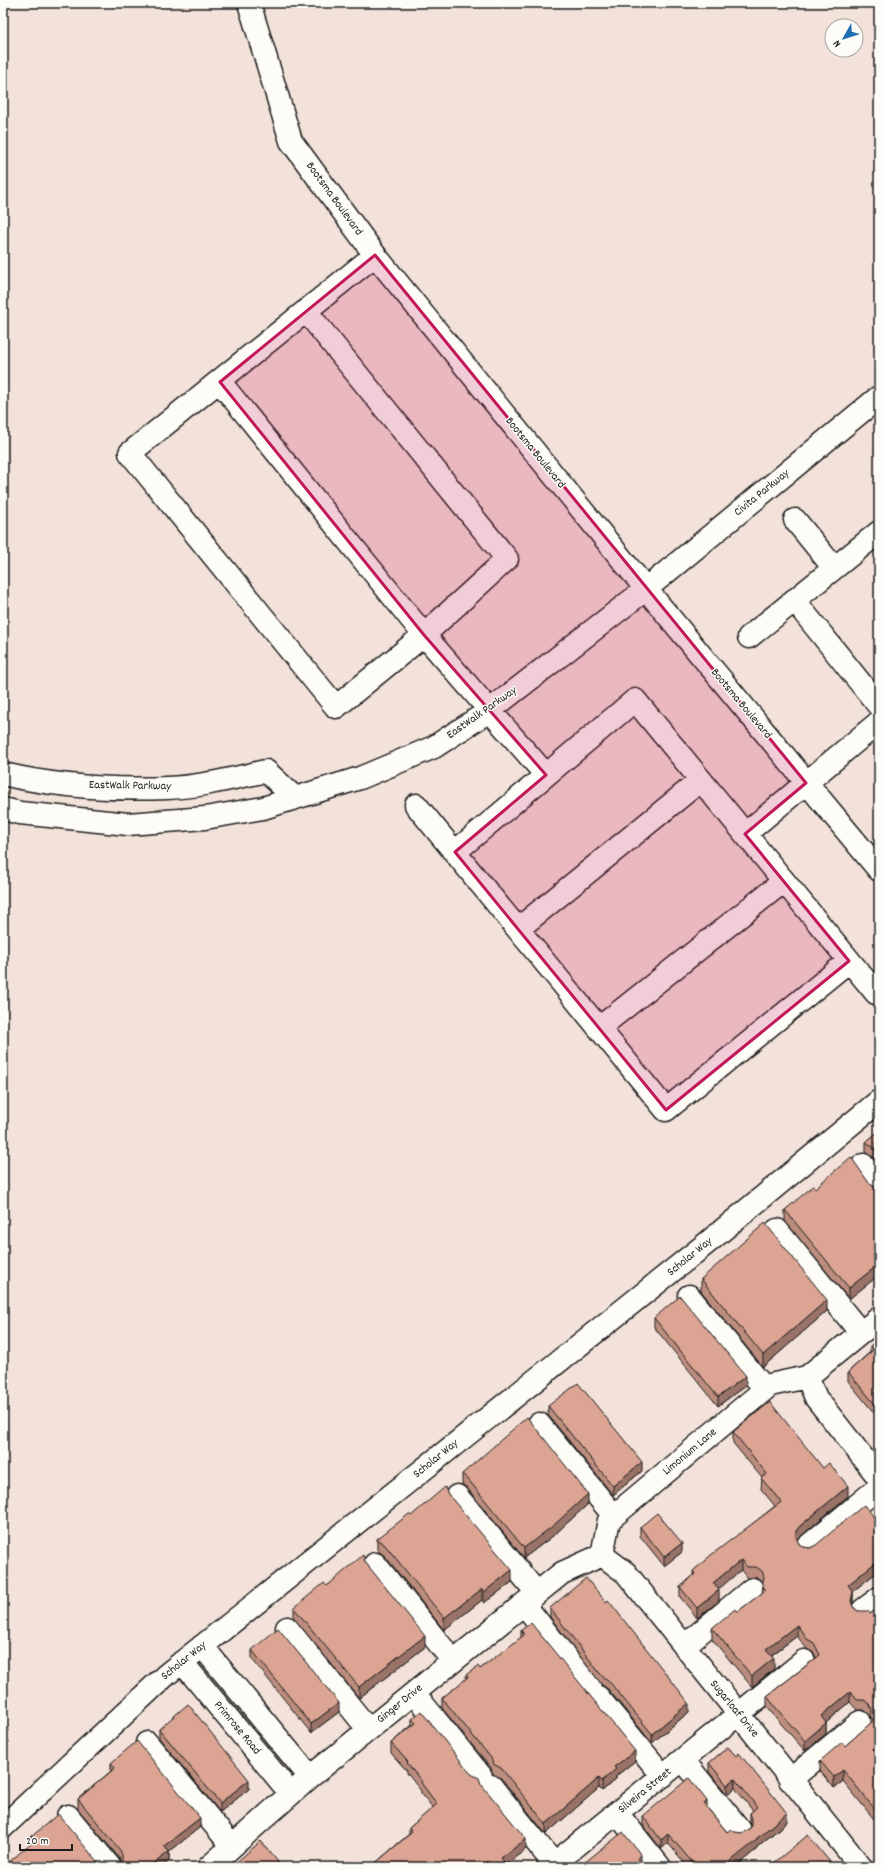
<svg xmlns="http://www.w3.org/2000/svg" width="882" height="1870" viewBox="0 0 882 1870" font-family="Dekko,sans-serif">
<rect width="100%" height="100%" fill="#f3e2d9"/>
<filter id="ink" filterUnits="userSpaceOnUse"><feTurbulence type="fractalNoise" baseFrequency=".025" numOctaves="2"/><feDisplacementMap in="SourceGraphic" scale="8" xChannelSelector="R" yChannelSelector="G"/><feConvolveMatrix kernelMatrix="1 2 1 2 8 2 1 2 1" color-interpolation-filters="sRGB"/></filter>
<g filter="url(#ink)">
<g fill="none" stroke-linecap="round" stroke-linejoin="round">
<!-- minor casing -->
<g stroke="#1c1c1c" stroke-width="25">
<path id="minor" d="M249,3L291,141L375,255L646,589L879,870
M306,311L507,559L424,635L336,707L130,453L375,255
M220,382L424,635L546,775
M795,520L834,568
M794,600L879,706
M749,637L879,532
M3,774C54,786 114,790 167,788C200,787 234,778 266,771L295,798
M416,805L666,1110L849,961
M3,809L20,813L128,824L205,818L263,808L360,778L434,747L489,711L646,589L879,397
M745,834L879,722
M455,852L635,700L876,993
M518,929L701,780
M599,1028L784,881
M863,1165L879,1186
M777,1230L861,1333
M689,1296L765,1389
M807,1377L816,1398L879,1478
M539,1424L614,1516
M457,1496L537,1593
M808,1546L879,1487
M602,1555L626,1573L861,1867
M602,1555L609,1520L770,1385L807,1377L879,1318
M375,1564L453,1661
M524,1604L590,1688
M863,1610L879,1598
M287,1628L368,1729
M202,1646L310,1777
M684,1646L752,1589
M182,1662L291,1794
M414,1693L481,1776
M598,1697L663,1776
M147,1743L232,1846
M683,1760L740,1830
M790,1780L860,1722
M491,1786L554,1864
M617,1813L660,1867
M68,1816L110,1867
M3,1827L166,1675L707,1243L879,1101
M209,1867L310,1777L562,1573L602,1555
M550,1867L804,1661"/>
</g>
<!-- minor -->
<use href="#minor" stroke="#fdfcf7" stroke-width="22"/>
</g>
<!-- wall -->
<path fill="#bc8d7e" stroke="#1c1c1c" d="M879,1131V1165L873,1157L866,1153V1142Z
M869,1183L874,1187H879V1275L849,1299L785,1221V1210L815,1188Z
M701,1279L827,1311L763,1367L701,1291Z
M654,1318L746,1385L718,1406L654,1327Z
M879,1339V1419L848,1381V1372L870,1352V1346Z
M548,1406L642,1471L613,1495L548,1415Z
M733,1432L823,1468L848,1496L800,1537L797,1540L799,1544L803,1547L810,1548L879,1523V1576L876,1573L853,1591V1603L852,1605L853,1607L858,1611L870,1614L879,1607V1754L878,1755L879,1756V1823L878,1824L843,1781L834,1788L820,1771V1761L845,1746L871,1723V1718L869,1714L864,1710H857L850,1702L826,1723V1734L805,1751L776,1718L767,1707V1696L816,1658L814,1653L807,1649L797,1636L772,1655L774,1669L752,1687L712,1639V1628L737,1612L762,1593L763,1583L762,1581L756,1577L747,1578L741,1570L718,1589L719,1601L697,1618L680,1597V1587L693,1576V1571L775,1506L761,1489L762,1478L733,1443Z
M462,1474L588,1504L554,1535L524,1558L467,1488L462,1484Z
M447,1493L512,1582L484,1603L482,1600L444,1630L385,1556L377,1550V1539Z
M640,1527L682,1552L664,1566L640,1536Z
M365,1562L425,1647L359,1698L294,1618V1608L327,1586Z
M550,1608L689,1712L652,1743L608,1689L602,1685L550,1617Z
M521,1630L635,1761L616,1776V1779L602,1791L599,1788L546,1834L501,1778L493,1774L491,1768L442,1708V1698L466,1679V1675L480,1669L521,1638Z
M252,1650L339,1712L311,1733L252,1659Z
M412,1719L481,1784L526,1849L504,1866V1867H369L372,1866L409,1834V1828L433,1808L421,1793V1791L407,1773V1771L391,1753V1743L412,1725Z
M159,1729L249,1789L220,1812L159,1738Z
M728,1747L787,1822L757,1847V1849L735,1867H686L687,1866L668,1843L661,1849L643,1825V1816L707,1808L727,1832L742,1833L748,1830L751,1826L750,1822V1813L753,1811L735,1788L727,1794L709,1772V1763Z
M111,1763L200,1827L169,1852V1861L118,1867L121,1862L120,1859L78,1809V1799L111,1771Z
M31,1837L101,1866L31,1843Z"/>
<!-- shaded-wall -->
<path fill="#997367" stroke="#1c1c1c" d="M879,1264V1275L849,1299V1288Z
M827,1300V1311L763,1367V1355Z
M746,1376V1385L718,1406V1397Z
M642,1462V1471L613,1495V1486Z
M848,1486V1496L800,1537L796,1541V1531L800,1526Z
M588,1494V1504L554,1535L524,1558V1548Z
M682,1543V1552L664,1566V1557Z
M741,1560V1570L713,1594V1583Z
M876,1562V1573L848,1595V1585Z
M512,1570V1582L484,1603V1592Z
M482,1589V1600L444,1630V1618Z
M719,1590V1601L697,1618V1608Z
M853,1592V1603L851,1611V1601Z
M797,1625V1636L766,1659V1649Z
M425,1636V1647L359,1698V1687Z
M774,1658V1669L752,1687V1676Z
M850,1692V1702L821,1727V1716Z
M339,1703V1712L311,1733V1724Z
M689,1703V1712L652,1743V1734Z
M826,1723V1734L805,1751V1741Z
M879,1743V1754L873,1759V1749Z
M635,1751V1761L616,1776V1779L602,1791V1781L614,1767Z
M843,1770V1781L834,1788V1777Z
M599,1778V1788L546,1834V1824Z
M735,1779V1788L727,1794V1785Z
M249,1780V1789L220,1812V1803Z
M707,1801V1810L704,1804Z
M879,1812V1823L878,1824V1813Z
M787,1813V1822L757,1847V1849L735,1867H727V1864L756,1839Z
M200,1818V1827L169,1852V1861L162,1867H149L164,1846Z
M668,1834V1843L661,1849V1840Z
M526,1839V1849L504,1866V1867H497L501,1858Z
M641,1855V1864L637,1858Z
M487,1861V1867H480Z
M726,1863V1867H721Z"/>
<!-- building -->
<path fill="#dba493" stroke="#1c1c1c" d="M879,1131V1155L873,1147L866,1142Z
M851,1157L869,1183L874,1187H879V1264L849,1288L785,1210L813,1186L815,1188Z
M765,1223L827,1300L763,1355L701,1279Z
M680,1296L746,1376L718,1397L654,1318Z
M879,1339V1409L848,1372L873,1350L870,1346Z
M578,1383L642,1462L613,1486L548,1406Z
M770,1402L823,1468L829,1463L848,1486L800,1526L796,1531V1537L799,1544L803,1547L810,1548L816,1545L864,1505L879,1523V1566L876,1562L848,1585L853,1592L851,1601L853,1607L858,1611H868L870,1614L879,1607V1743L873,1749L879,1756V1812L878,1813L843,1770L834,1777L820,1761L842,1742L845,1746L874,1720L871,1717L872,1710L869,1703L864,1700H857L850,1692L821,1716L826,1723L805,1741L776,1708L767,1696L820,1655L814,1643L807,1639L797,1625L766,1649L774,1658L752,1676L712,1628L735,1609L737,1612L766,1590L762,1585L764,1577L762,1571L756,1567H747L741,1560L713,1583L719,1590L697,1608L680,1587L695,1574L693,1571L711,1555L781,1502L761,1478L767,1474L733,1432Z
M527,1417L588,1494L554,1525L524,1548L467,1478L462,1474Z
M445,1487L447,1493L512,1570L484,1592L482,1589L444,1618L385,1545L377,1539L409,1514L411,1516Z
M657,1513L682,1543L664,1557L640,1527Z
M363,1555L365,1562L425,1636L359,1687L294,1608L324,1583L327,1586Z
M586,1578L606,1602L608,1600L689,1703L652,1734L608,1680L602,1676L550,1608Z
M531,1623L635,1751L614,1767L616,1769L602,1781L599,1778L546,1824L501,1768L493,1764L491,1758L442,1698L468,1677L466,1675L478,1666L480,1669L524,1635L521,1630Z
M278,1628L339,1703L311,1724L252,1650Z
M188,1704L249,1780L220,1803L159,1729Z
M421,1711L471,1774L479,1778L481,1784L526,1839L501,1858L504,1862L497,1867H491L487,1861L480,1867H369L371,1865L372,1866L412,1832L409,1828L437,1804L421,1783L422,1782L407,1763L408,1762L391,1743L416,1723L412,1719Z
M137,1741L200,1818L164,1846L169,1852L149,1867H118L122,1861V1855L120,1850L78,1799L115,1768L111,1763Z
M728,1747L736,1756L739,1753L787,1813L756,1839L757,1840L727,1864L726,1863L721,1867H686L692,1862L668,1834L661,1840L643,1816L689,1778L707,1801L704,1804L727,1832L731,1829L735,1832L742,1833L748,1830L752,1826V1819L750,1813L757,1807L735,1779L727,1785L709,1763Z
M58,1814L101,1866L103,1867H3L34,1841L31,1837Z
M623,1832L641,1855L637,1858L645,1867H579Z
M808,1835L834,1867H775L778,1865L775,1862Z
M261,1841L282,1867H231Z"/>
</g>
<!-- marked area -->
<path fill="#c2185b" fill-opacity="0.2" stroke="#c2185b" stroke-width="3" stroke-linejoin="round" d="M375,255L806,783L745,834L849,961L666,1110L455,852L546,775L424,635L220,382Z"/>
<g text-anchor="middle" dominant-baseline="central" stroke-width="3" stroke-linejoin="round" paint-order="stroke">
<!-- street labels -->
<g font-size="12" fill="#1c1c1c" stroke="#fdfcf7">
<text transform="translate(334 199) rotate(54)">Bootsma Boulevard</text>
<text transform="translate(535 453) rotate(51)">Bootsma Boulevard</text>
<text transform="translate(762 493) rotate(-39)">Civita Parkway</text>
<text transform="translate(741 704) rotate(50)">Bootsma Boulevard</text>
<text transform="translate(482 713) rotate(-35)">EastWalk Parkway</text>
<text transform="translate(130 786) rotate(1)">EastWalk Parkway</text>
<text transform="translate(690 1257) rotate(-39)">Scholar Way</text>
<text transform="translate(690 1452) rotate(-40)">Limonium Lane</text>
<text transform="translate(436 1459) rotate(-39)">Scholar Way</text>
<text transform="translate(184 1661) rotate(-39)">Scholar Way</text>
<text transform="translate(400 1704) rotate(-39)">Ginger Drive</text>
<text transform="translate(734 1709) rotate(51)">Sugarloaf Drive</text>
<text transform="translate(237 1728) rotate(50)">Primrose Road</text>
<text transform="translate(645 1791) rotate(-39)">Silveira Street</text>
</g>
</g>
<!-- margin -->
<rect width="882" height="1870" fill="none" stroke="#fdfcf7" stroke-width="16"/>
<rect x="8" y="8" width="866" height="1854" fill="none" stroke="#1c1c1c" stroke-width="1.5" filter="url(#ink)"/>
<!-- north arrow -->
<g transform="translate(844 38) rotate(231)"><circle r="19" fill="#fdfcf7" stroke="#a3a29f"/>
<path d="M0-3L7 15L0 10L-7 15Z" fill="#1f6fb2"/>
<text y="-6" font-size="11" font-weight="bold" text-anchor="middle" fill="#1c1c1c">N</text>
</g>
<!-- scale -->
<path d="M20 1844v6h52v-6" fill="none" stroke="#1c1c1c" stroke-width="2"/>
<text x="26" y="1844" font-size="12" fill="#1c1c1c" stroke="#fdfcf7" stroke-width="3" paint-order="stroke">20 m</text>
</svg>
